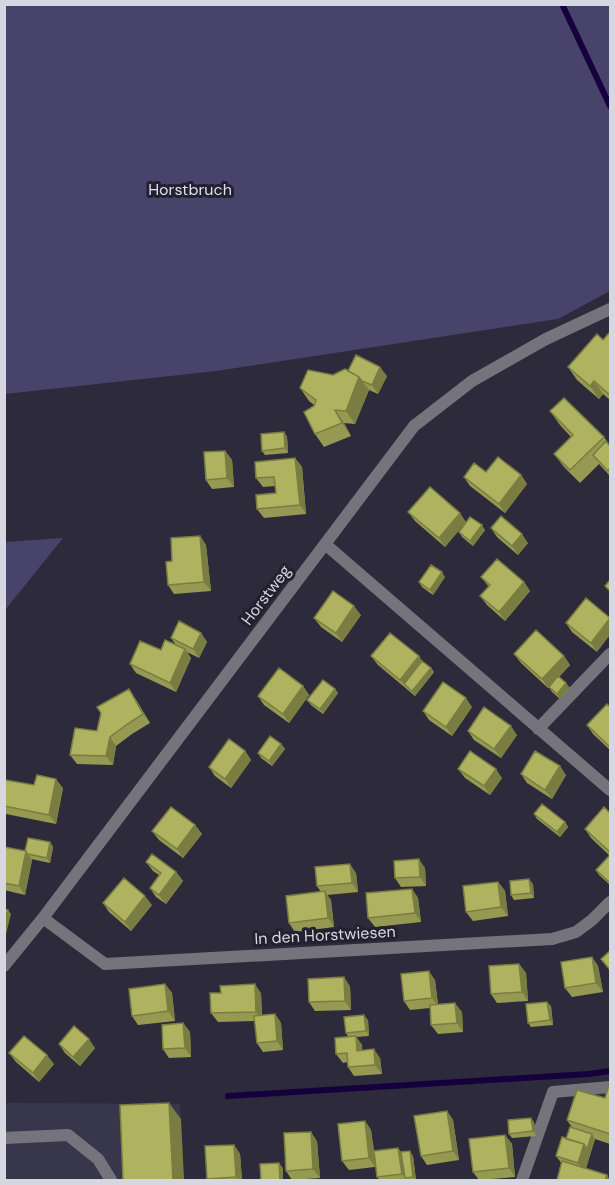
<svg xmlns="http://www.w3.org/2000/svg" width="615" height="1185" viewBox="0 0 615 1185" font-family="'DM Sans',sans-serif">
<rect width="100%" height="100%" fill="#2d2b3b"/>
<!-- built -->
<path fill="#38364b" d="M5,1103L180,1104L184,1180H5Z"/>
<!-- green -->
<path fill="#48436a" d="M4,5H610V291L558,319L216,371L5,394Z
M63,538L5,610V542Z"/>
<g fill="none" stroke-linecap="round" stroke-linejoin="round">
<!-- stream -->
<path stroke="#15003d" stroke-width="6" d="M562,4L610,106
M228,1096L589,1074L610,1071"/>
<!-- service -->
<path stroke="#75747c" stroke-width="12" d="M4,1138L68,1135L98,1159L111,1180
M522,1180L553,1092L610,1087"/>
<!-- minor -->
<path stroke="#75747c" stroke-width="12" d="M325,544L610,790
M538,729L610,654
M43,918L105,964L552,939L576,932L592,920L610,902
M4,966L43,918L414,426L472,381L546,339L610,309"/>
</g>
<!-- wall -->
<path fill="#969951" d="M610,332V400L603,394L599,399L577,380L568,367L603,340Z
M348,371L387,376L378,394L369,390L355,424L344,423L351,436L324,447L315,434L314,405L309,401L300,388L333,375Z
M550,411L604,437L610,446V476L599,464L580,483L564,467L554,454L571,437L560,425Z
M284,432L287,437L288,453L265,455L262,451Z
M225,451L232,460L234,487L212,489L206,480Z
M295,458L302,467L306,514L264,518L257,509L276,493L275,486L263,487L256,478Z
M486,472L521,475L527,484L505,513L470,486L464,477Z
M408,512L466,522L485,530L473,546L462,537L459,532L465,523L445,547L415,521Z
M491,528L528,543L518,555L497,537Z
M200,536L206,545L211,591L174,594L168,585L172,561Z
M445,577L433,595L422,587L419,582Z
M481,577L524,582L530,591L505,621L487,605L480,596L489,587Z
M586,598L597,652L572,632L566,623Z
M361,615L342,642L321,627L314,618Z
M201,633L207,642L199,658L187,652L191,658L176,692L136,673L130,664L161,650L176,645L171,638Z
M514,654L564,656L570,665L559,677L570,688L560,699L552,692L549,687L548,688L521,663Z
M371,656L422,661L431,668L434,672L415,696L378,665Z
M303,686L309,695L289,723L264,705L258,696Z
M335,689L338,693L323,714L311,705L307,700Z
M135,698L150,723L132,734L116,746L113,765L77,764L70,755L97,731L101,713L97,707Z
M472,707L452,736L429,720L423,711Z
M610,707V750L593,734L587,725Z
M468,731L517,735L501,758L474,740Z
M281,744L285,749L272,766L261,758L258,753Z
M245,751L251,760L231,788L215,776L209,767Z
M458,769L502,778L490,795L465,778Z
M521,774L566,775L552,799L527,783Z
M63,788L56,824L6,814L4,812V806Z
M610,813V856L591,838L585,829Z
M534,814L565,822L568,827L560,837L537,819Z
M195,825L202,834L183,858L159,840L152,831Z
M50,842L53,847L50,863L31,859L32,860L25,895L4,890V847L25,851Z
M610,858V885L599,875L596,870Z
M146,862L176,872L183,881L166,904L156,897L150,888L159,875L153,871Z
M425,868L426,886L401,887L395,878Z
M356,873L358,892L327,895L331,900L334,927L295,932L289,923L321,892L317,886Z
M498,882L505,891L508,916L473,921L466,912Z
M533,884L534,898L514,900L511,895Z
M412,889L418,898L421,922L375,927L368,918Z
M103,903L152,905L131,931L109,912Z
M592,957L598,966L603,992L572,997L565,988Z
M519,964L526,973L528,1001L497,1003L491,994Z
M435,980L438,1004L462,1012L463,1032L438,1034L431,1025L430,1008L410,1010L404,1001Z
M165,984L172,993L175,1021L138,1025L132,1016Z
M350,986L351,1010L315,1011L309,1002Z
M261,993L262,1015L275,1014L281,1023L283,1050L263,1052L257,1043L255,1021L218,1022L211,1013Z
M551,1006L553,1025L531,1027L528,1023Z
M368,1020L369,1036L356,1037L362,1045V1050L380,1058L382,1074L354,1076L348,1067V1062L343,1063L336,1054L348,1036L346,1033Z
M183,1023L190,1032L191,1057L169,1058L163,1049Z
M59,1044L95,1048L80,1066L65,1053Z
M9,1053L54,1064L39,1082L16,1062Z
M610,1085V1144L595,1139L586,1168L562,1164L556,1156L566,1139L573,1129L567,1120L605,1098Z
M447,1111L453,1120L459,1160L427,1165L421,1156Z
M365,1121L371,1130L374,1151L398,1148L401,1152L413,1156L416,1180H380L377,1177L374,1152L375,1167L349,1170L342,1161Z
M534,1122L536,1136L512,1138L509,1134Z
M505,1135L512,1144L515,1177L479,1180L473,1172Z
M317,1141L320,1178L292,1180L286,1171Z
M234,1145L240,1154L242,1180H208L207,1179Z"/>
<!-- shaded-wall -->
<path fill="#7a7d42" d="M380,367L387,376L378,394L372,385Z
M359,377L369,390L355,424L346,411Z
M594,381L603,394L599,399L590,386Z
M335,410L344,423L351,436L342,423Z
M284,432L287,437L288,453L285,448Z
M225,451L232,460L234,487L227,478Z
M295,458L302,467L306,514L300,505Z
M521,475L527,484L505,513L499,504Z
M460,513L466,522L445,547L439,538Z
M482,525L485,530L473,546L470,541Z
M522,534L528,543L518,555L512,546Z
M200,536L206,545L211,591L204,582Z
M442,572L445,577L433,595L430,590Z
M524,582L530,591L505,621L499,612Z
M354,606L361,615L342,642L336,633Z
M610,618V635L597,652L591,643Z
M201,633L207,642L199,658L193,649Z
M185,649L191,658L176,692L170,683Z
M419,656L425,665L404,684L400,680Z
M564,656L570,665L548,688L542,679Z
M431,668L434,672L415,696L412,691Z
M566,683L570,688L560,699L557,694Z
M303,686L309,695L289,723L283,714Z
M129,689L135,698L150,723L143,714Z
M335,689L338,693L323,714L320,709Z
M466,698L472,707L452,736L446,727Z
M511,726L517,735L501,758L494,749Z
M110,737L116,746L113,765L106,756Z
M281,744L285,749L272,766L269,761Z
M245,751L251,760L231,788L225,779Z
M560,766L566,775L552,799L545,790Z
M496,769L502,778L490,795L484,786Z
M56,779L63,788L56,824L49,815Z
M565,822L568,827L560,837L557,832Z
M195,825L202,834L183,858L177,849Z
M50,842L53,847L50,863L47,858Z
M26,851L32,860L25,895L19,886Z
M419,859L425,868L426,886L420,877Z
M350,864L356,873L358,892L352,883Z
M176,872L183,881L166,904L159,895Z
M529,879L533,884L534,898L531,893Z
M498,882L505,891L508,916L501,907Z
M412,889L418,898L421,922L415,913Z
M325,891L331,900L334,927L328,918Z
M145,896L152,905L131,931L125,922Z
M8,910L11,914L6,934L4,933V922Z
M592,957L598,966L603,992L596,983Z
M519,964L526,973L528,1001L522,992Z
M429,971L435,980L438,1007L432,998Z
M344,977L350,986L351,1010L345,1001Z
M165,984L172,993L175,1021L168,1011Z
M255,984L261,993L262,1021L256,1012Z
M547,1002L551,1006L553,1025L550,1020Z
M455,1003L462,1012L463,1032L457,1023Z
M275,1014L281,1023L283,1050L277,1041Z
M364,1015L368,1020L369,1036L366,1031Z
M183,1023L190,1032L191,1057L185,1048Z
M356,1036L362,1045L363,1060L357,1051Z
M89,1039L95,1048L80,1066L73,1057Z
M374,1049L380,1058L382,1074L375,1065Z
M47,1055L54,1064L39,1082L33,1073Z
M169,1103L181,1119L184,1180H173Z
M447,1111L453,1120L459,1160L453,1151Z
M531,1118L534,1122L536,1136L533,1131Z
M365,1121L371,1130L375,1167L369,1158Z
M311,1132L317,1141L320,1178L313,1169Z
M592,1134L595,1139L585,1172L578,1163L584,1144Z
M505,1135L512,1144L515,1177L509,1168Z
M234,1145L240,1154L242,1180H238L236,1177Z
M398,1148L404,1157L405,1178L402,1174Z
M410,1151L413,1156L416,1180L413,1177Z
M279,1163L283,1168V1180H280Z
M607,1175L610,1180H605Z"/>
<!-- building -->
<path fill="#afb25e" stroke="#7a7d42" stroke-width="1.5" d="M610,332V395L594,381L590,386L568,367L597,334L603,340Z
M356,355L380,367L372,385L362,381L359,377L348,371Z
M345,369L359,377L346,411L335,410L342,423L315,434L304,412L314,406L316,400L300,388L308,370L333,375Z
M564,398L604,437L570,470L554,454L573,435L550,411Z
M284,432L285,448L262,451L261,434Z
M606,441L610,446V468L608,471L593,455Z
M225,451L227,478L206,480L204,452Z
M498,457L521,475L499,504L464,477L474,463L486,472Z
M295,458L300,505L257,509L256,495L276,493L274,477L256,478L255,462Z
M430,487L460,513L439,538L408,512Z
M501,516L522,534L512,546L491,528Z
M470,517L482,525L470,541L459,532Z
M200,536L204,582L168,585L166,562L172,561L171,538Z
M497,559L524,582L499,612L480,596L490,585L481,577Z
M431,565L442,572L430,590L419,582Z
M610,580V591L605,586Z
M333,591L354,606L336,633L314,618Z
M586,598L610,618L591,643L566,623Z
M179,621L201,633L193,649L171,638Z
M536,630L564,656L542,679L514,654Z
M390,633L419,656L400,680L371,656Z
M165,640L185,649L170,683L130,664L140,641L161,650Z
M422,661L431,668L412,691L404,684Z
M279,668L303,686L283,714L258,696Z
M558,676L566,683L557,694L549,687Z
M323,680L335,689L320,709L307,700Z
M443,682L466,698L446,727L423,711Z
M129,689L143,714L126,725L110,737L106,756L70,755L75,728L97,731L101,713L97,707Z
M607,704L610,707V747L587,725Z
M484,707L511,726L494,749L468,731Z
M270,736L281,744L269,761L258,753Z
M229,739L245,751L225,779L209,767Z
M470,751L496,769L484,786L458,769Z
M535,751L560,766L545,790L521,774Z
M37,775L56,779L49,815L4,806L5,780L34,785Z
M542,804L565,822L557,832L534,814Z
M171,807L195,825L177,849L152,831Z
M604,807L610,813V852L585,829Z
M28,838L50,842L47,858L28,854L25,851Z
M4,847L26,851L19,886L4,883Z
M152,854L176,872L159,895L150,888L161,873L146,862Z
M609,856L610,858V880L609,882L596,870Z
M419,859L420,877L395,878L394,861Z
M350,864L352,883L317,886L315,867Z
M124,878L145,896L125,922L103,903Z
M529,879L531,893L511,895L510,881Z
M498,882L501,907L466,912L463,886Z
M412,889L415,913L368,918L366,893Z
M325,891L328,918L289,923L286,896Z
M4,909L8,910L4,922Z
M610,951V970L601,959Z
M592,957L596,983L565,988L561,962Z
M519,964L522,992L491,994L489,966Z
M429,971L432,998L404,1001L401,974Z
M344,977L345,1001L309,1002L308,979Z
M165,984L168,1011L132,1016L129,989Z
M255,984L256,1012L211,1013L210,993H221L220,986Z
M547,1002L550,1020L528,1023L526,1004Z
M455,1003L457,1023L431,1025L430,1005Z
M275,1014L277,1041L257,1043L254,1016Z
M364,1015L366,1031L346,1033L344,1017Z
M183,1023L185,1048L163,1049L162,1025Z
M74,1026L89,1039L73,1057L59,1044Z
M24,1036L47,1055L33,1073L9,1053Z
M356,1036L357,1051L374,1049L375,1065L348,1067L347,1053L336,1054L335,1038Z
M609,1085H610V1134L567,1120L577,1090L605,1098Z
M169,1103L173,1180H123L120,1105Z
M447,1111L453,1151L421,1156L414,1116Z
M531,1118L533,1131L509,1134L508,1120Z
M365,1121L369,1158L342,1161L338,1124Z
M570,1127L592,1134L587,1149L584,1144L566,1139Z
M311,1132L313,1169L286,1171L284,1133Z
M505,1135L509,1168L473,1172L469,1139Z
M562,1137L584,1144L578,1163L556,1156Z
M234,1145L236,1177L207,1179L205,1146Z
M398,1148L402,1174L377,1177L374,1151Z
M410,1151L413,1177L405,1178L401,1152Z
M562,1161L607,1175L605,1180H557Z
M279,1163L280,1180H261L260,1164Z"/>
<g text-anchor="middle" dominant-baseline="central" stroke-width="6" stroke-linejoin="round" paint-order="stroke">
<!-- park labels -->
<g font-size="16" fill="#dfddf1" stroke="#232130">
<text x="190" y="189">Horstbruch</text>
</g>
<!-- street labels -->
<g font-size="16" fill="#d7d7e1" stroke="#232130">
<text transform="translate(266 595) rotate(-53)">Horstweg</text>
<text transform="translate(325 935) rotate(-3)">In den Horstwiesen</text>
</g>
</g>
<!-- border -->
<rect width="615" height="1185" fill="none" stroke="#d7d7e1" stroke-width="12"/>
</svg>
